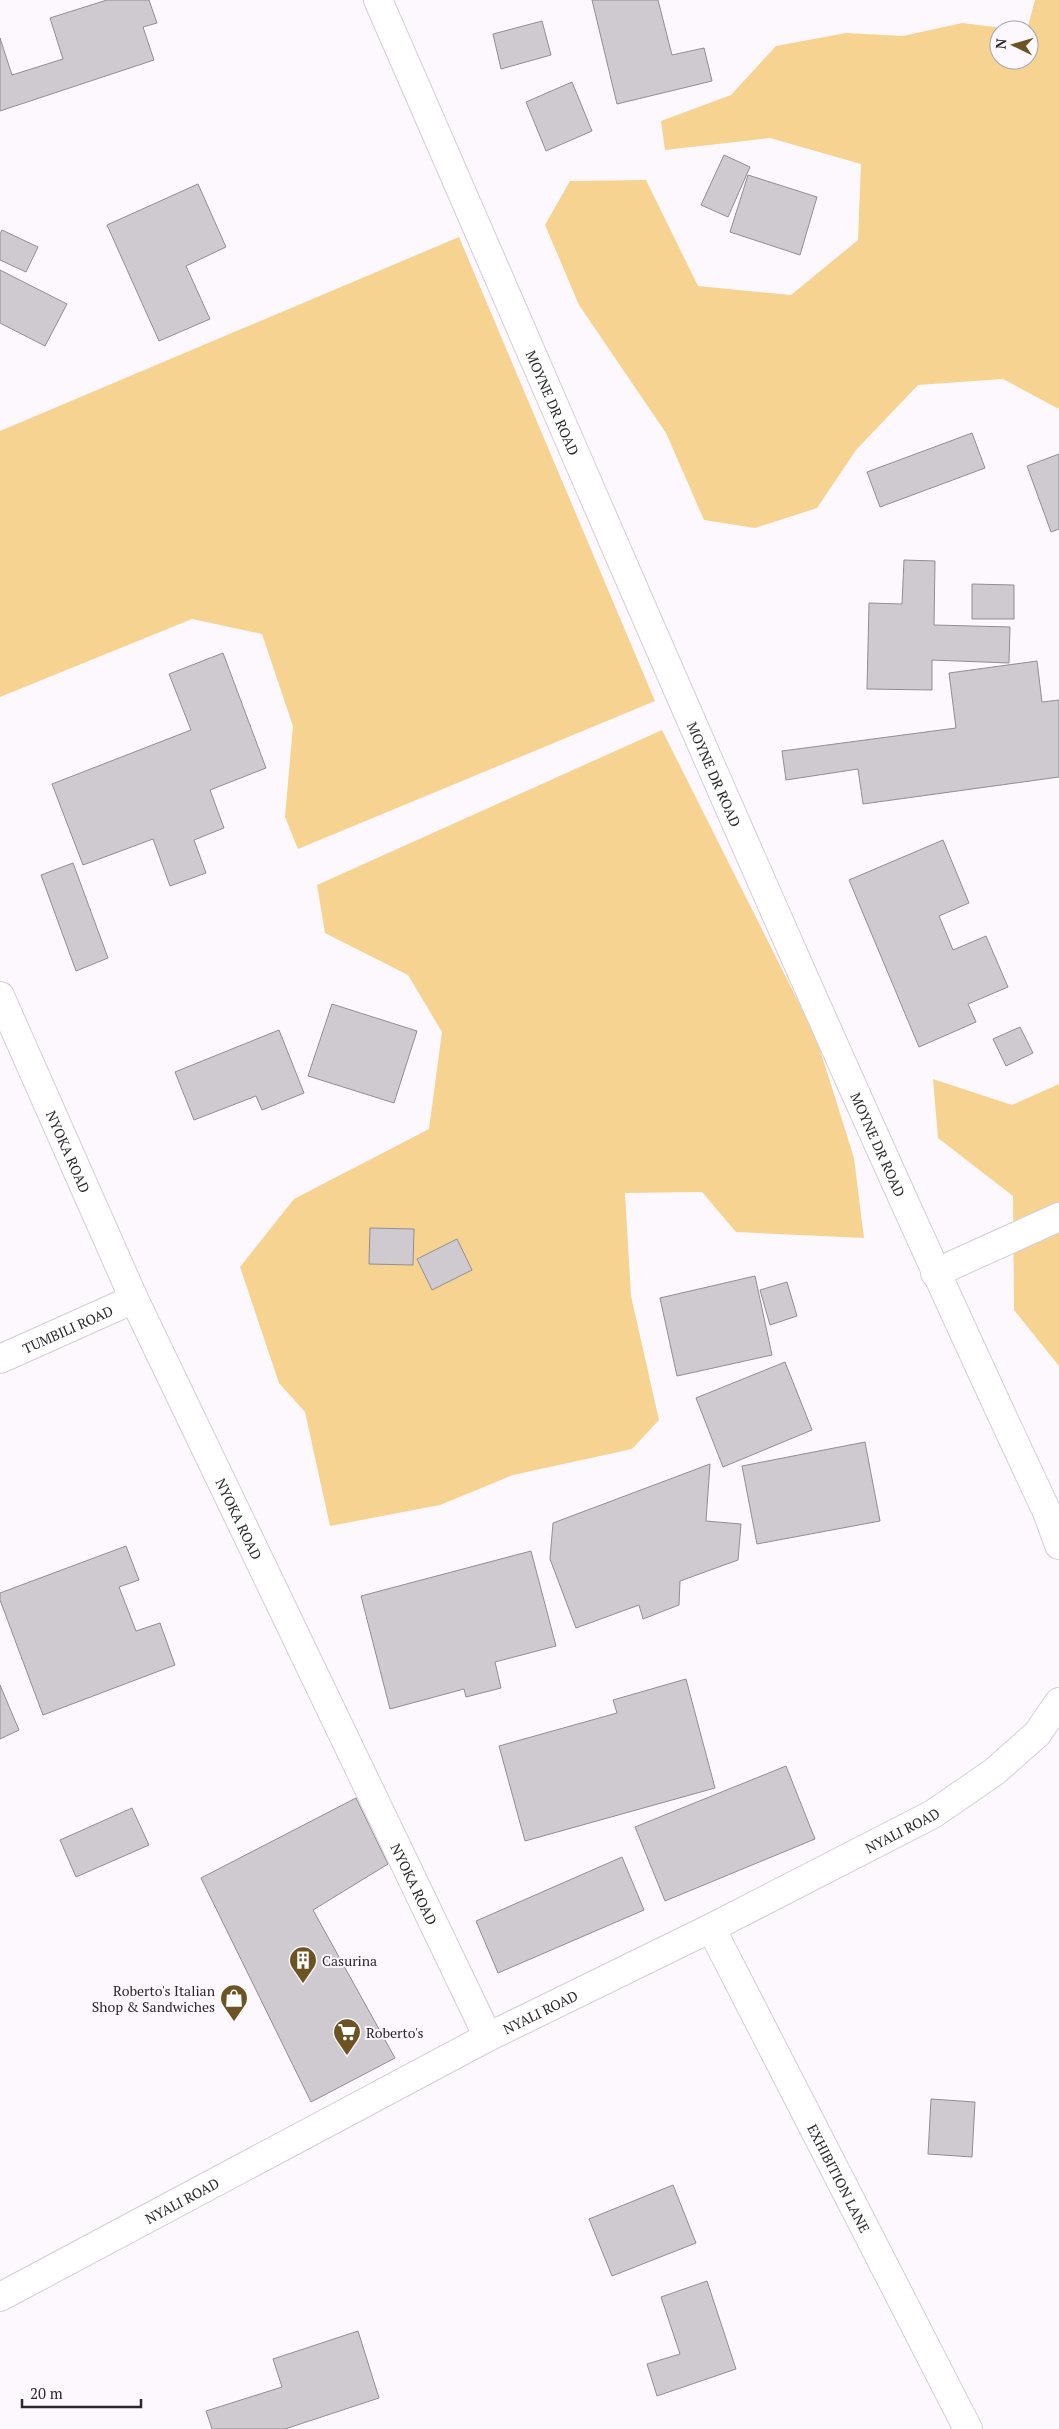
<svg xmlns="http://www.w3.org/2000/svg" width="1059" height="2429" viewBox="0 0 1059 2429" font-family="'PT Serif',serif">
<rect width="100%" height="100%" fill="#fcf8fe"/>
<!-- green -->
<path fill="#f7d392" d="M1035,0H1059V409L1003,379L918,385L856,450L817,508L755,528L704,520L666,433L579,305L545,225L570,181L646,180L698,286L791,295L858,240L861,164L770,138L665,150L661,121L731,95L776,46L846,33L903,36L962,23L1020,30H999V60H1029V30H1027Z
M459,237L655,701L298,849L285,817L293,726L262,634L192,619L0,697V431Z
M662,730L816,1037L854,1158L864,1238L736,1232L702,1192L625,1193L631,1296L659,1420L632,1449L513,1475L440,1505L330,1526L305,1412L279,1383L240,1267L294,1199L429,1129L442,1032L408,975L325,933L317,885Z
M933,1079L1012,1105L1059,1084V1366L1014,1310L1013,1196L938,1138Z"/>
<!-- building -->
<path fill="#cecad0" stroke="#918e93" d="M107,0H149L157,23L143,27L154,60L0,111V38L12,75L63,59L50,18Z
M592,0H658L672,55L704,48L712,81L617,104Z
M542,21L551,55L501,69L493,34Z
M572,82L592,131L546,151L526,102Z
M724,155L750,167L728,217L701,205Z
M748,175L817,197L800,255L730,232Z
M198,184L226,247L186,266L210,319L159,341L107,225Z
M2,230L38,247L26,272L0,260V234Z
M0,270L67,304L45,346L0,323Z
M972,433L985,468L880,507L867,472Z
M1059,454V529L1051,532L1027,466Z
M904,560L935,561L934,625L1010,627L1009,663L932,660V690L867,689L869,603L902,604Z
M972,584L1014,585V619H972Z
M223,653L266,768L210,790L224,828L194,840L206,873L170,886L153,839L83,865L52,784L191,730L169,674Z
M1037,661L1042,702L1059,700V777L863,804L858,769L786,780L782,751L956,728L949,673Z
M943,840L969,903L939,916L953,950L986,936L1008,987L968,1004L976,1022L919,1047L849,880Z
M73,863L108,958L76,971L41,875Z
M332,1004L417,1031L394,1103L308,1076Z
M1020,1027L1033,1053L1006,1066L993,1039Z
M279,1030L304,1093L262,1110L256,1096L194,1120L175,1072Z
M370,1228L414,1229L413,1265L369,1264Z
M457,1239L472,1270L432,1290L417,1259Z
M755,1276L772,1355L677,1376L660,1298Z
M787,1282L797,1316L770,1325L760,1290Z
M785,1362L812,1430L723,1467L696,1398Z
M865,1442L880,1521L757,1544L742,1466Z
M710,1464L706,1521L741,1524L738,1560L680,1581L679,1605L643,1619L639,1605L576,1628L550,1559L553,1523Z
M126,1546L139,1580L119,1587L136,1631L160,1623L175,1665L43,1715L0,1600V1593Z
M531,1551L556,1646L495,1662L501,1688L466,1697L464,1689L390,1709L361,1596Z
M686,1679L715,1788L525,1841L499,1746L617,1713L613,1700Z
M0,1685L19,1730L0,1739Z
M786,1766L815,1839L665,1901L635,1827Z
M356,1798L388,1864L313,1910L395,2058L311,2102L201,1878Z
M132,1808L149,1845L76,1877L60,1840Z
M622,1857L644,1910L498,1973L476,1921Z
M931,2099L975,2102L972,2157L928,2154Z
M673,2185L696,2243L612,2276L589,2219Z
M707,2281L736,2369L657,2396L647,2364L680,2354L661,2297Z
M358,2331L379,2398L285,2429H212L206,2411L282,2387L273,2359Z"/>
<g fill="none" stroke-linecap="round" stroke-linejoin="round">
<!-- minor casing -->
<g stroke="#d3cfd5" stroke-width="30">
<g id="minor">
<path id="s1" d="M0,996L134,1299L488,2037"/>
<path d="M935,1273L1059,1217"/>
<path id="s2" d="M0,1359L134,1299"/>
<path id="s3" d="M711,1928L968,2429"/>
</g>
</g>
<!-- secondary casing -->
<g stroke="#d3cfd5" stroke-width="30">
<g id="secondary">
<path id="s4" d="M378,0C599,505 813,1013 1047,1512L1059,1545"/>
<path id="s5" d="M0,2297L488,2037L711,1928L933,1814L994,1772L1037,1734L1059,1702"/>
</g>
</g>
<!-- minor -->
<use href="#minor" stroke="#fff" stroke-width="28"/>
<!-- secondary -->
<use href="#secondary" stroke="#fff" stroke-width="28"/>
</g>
<!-- icons -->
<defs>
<g id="building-pin" transform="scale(1.4375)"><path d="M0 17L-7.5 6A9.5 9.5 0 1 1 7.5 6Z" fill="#6c5324" stroke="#fcf8fe"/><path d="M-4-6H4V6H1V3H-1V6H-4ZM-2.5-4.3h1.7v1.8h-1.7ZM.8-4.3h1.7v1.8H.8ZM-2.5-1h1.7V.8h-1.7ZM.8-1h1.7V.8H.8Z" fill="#fff"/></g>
<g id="shop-pin" transform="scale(1.4375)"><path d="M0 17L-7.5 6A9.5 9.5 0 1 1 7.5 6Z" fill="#6c5324" stroke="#fcf8fe"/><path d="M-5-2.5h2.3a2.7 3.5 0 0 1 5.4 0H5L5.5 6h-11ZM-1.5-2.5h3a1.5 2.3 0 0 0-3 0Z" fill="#fff"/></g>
<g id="supermarket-pin" transform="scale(1.4375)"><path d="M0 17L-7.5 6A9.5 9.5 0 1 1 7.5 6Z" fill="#6c5324" stroke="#fcf8fe"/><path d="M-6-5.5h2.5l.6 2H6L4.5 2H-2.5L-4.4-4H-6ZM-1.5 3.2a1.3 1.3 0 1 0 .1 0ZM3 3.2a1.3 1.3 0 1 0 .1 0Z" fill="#fff"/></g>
</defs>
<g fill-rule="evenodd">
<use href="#building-pin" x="303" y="1960"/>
<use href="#shop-pin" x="234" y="1998"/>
<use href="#supermarket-pin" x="347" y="2032"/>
</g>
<g text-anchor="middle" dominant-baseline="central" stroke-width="4" stroke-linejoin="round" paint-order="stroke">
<!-- street labels -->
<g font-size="14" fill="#2b292b" stroke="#fcf8fe">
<text stroke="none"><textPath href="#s4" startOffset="439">MOYNE DR ROAD</textPath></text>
<text stroke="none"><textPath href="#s4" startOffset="844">MOYNE DR ROAD</textPath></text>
<text stroke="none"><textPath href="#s4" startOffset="1249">MOYNE DR ROAD</textPath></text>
<text stroke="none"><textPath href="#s1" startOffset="170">NYOKA ROAD</textPath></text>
<text stroke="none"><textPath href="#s2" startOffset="74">TUMBILI ROAD</textPath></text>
<text stroke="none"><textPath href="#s1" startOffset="575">NYOKA ROAD</textPath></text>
<text stroke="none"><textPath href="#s5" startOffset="1016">NYALI ROAD</textPath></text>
<text stroke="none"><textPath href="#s1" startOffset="980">NYOKA ROAD</textPath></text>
<text stroke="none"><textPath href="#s5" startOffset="611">NYALI ROAD</textPath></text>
<text stroke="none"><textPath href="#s3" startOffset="281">EXHIBITION LANE</textPath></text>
<text stroke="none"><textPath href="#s5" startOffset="206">NYALI ROAD</textPath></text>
</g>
<!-- poi labels -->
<g font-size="14" fill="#2b292b" stroke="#fcf8fe" text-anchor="start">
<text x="322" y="1960">Casurina</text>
<text x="215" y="1990" text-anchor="end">Roberto's Italian<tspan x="215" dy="16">Shop &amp; Sandwiches</tspan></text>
<text x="366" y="2032">Roberto's</text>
</g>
</g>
<!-- north arrow -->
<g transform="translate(1014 45) rotate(275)"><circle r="24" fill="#fcf8fe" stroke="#a8a5aa"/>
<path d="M0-4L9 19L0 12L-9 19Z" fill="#6c5324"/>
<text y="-8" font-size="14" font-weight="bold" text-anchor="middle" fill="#2b292b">N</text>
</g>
<!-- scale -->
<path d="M22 2399v8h119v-8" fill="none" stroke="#2b292b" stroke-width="2.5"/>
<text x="30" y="2399" font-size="15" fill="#2b292b" stroke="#fcf8fe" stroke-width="4" paint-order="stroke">20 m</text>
</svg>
